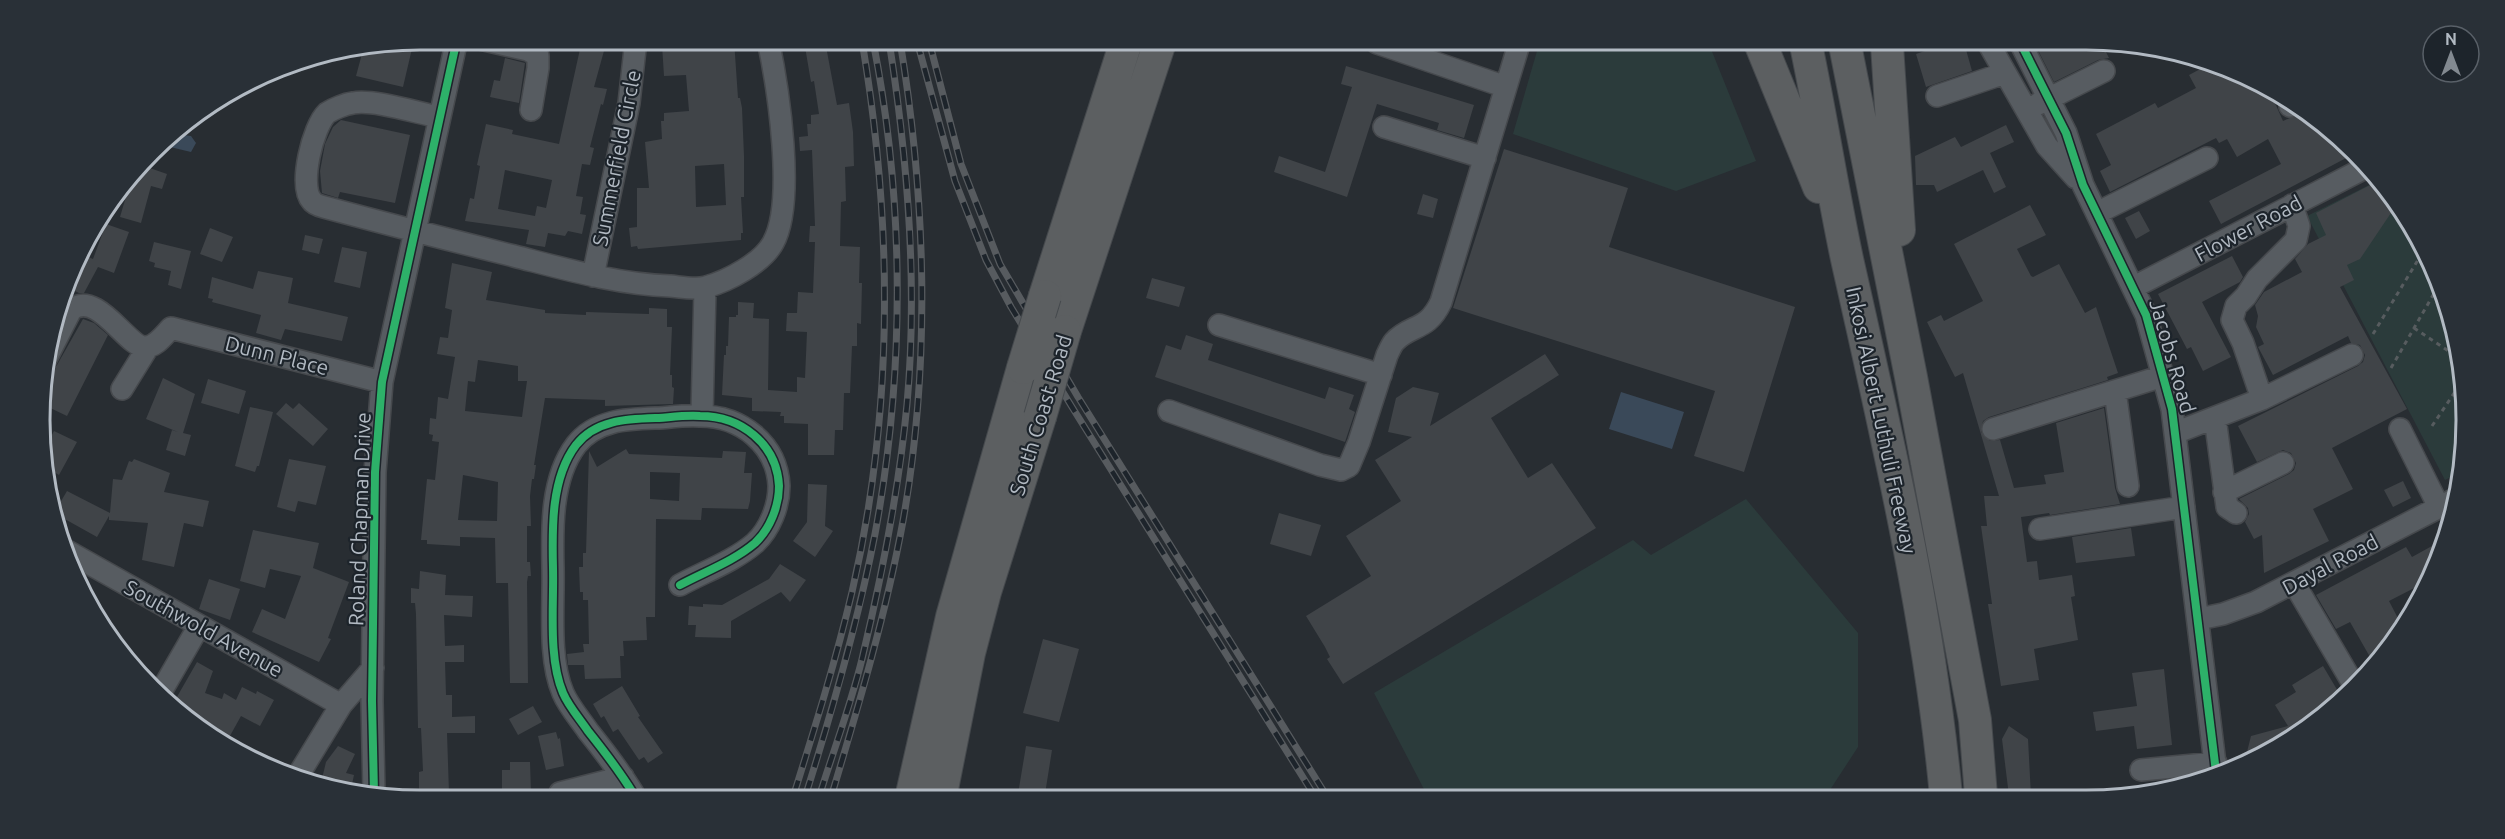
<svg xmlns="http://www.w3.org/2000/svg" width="2505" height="839" viewBox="0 0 2505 839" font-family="Ubuntu,sans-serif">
<rect width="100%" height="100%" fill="#282d32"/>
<!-- green -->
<path fill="#2b3b3b" d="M1539,44H1709L1756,161L1676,191L1513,134Z
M2375,182L2402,208L2459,346V473L2445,480L2307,216Z
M1746,499L1858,633V747L1826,796L1427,795L1374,693L1633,540L1651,555Z"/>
<!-- water -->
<path fill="#3a4959" d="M169,133L191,136L196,143L191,152L170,147L166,137Z
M1621,392L1684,412L1672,449L1609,429Z"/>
<!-- building -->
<path fill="#404448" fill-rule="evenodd" d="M414,40L403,87L356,76L363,50Z
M582,40H607L594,87L607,89L603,105L601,104L590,147L594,148L590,165L582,164L576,196L583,197L580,214L586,215L582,234L568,231L565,236L548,233L545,247L526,244L529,230L465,221L470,198L474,199L480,166L477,165L486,124L513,130L512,134L559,144ZM505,170L552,180L546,208L537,206L535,216L498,209Z
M665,40H734L738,98H740L742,108L744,156V197H741L743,233H741V240L638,249L637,246L631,247L629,228L637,227V188H649L645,142L662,139L661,121H664V113L689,111L686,75L664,76L662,45H665ZM724,164L726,205L696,207L695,166Z
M804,41H825L837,105L849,103L853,132L854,166L845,167L846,201L841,202L840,246L860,247L859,283H862L861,324L857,323V346H852L850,393H844L843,430H835L834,455H808V424L784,423V416H780L781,412L752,411V398L722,395L724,355H726V346H728L729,317H736V315H738V302L754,303L753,318L769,319L768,390L797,392V377L805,378L807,332L786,331L787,313H797L798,292L813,293L815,242H809L810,226H815L812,150L800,151L799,137L808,136L807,124H811V115L819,114L814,81L811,82Z
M1942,45L1965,46L1972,71L1926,87L1916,54Z
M2036,46H2103L2109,58L2098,60L2054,82Z
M505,58L525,63L519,103L490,97L494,80L500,81Z
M1346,66L1474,105L1464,138L1437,130L1439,123L1377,104L1347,197L1274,172L1279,156L1325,172L1352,87L1341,84Z
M2206,66L2270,92L2283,121L2305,111L2350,156L2221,224L2209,201L2281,164L2268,139L2237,157L2227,139L2219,143L2216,138L2110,192L2100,171L2111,165L2096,134L2155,103L2158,108L2196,88L2189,75Z
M341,120L410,135L395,203L340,192L338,198L322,193L320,171L325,144L333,127Z
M2006,125L2014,142L1990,153L2006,187L1994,193L1983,170L1937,192L1934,185H1916L1915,156L1955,137L1961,147Z
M1504,149L1628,188L1609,247L1795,307L1744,472L1694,456L1715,391L1453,308Z
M144,166L167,174L162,189L151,186L141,223L120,217L130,183Z
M2376,182L2397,204L2360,259L2347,265L2354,280L2340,287L2407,409L2332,448L2353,489L2313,509L2329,541L2264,573L2262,535L2254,539L2245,522L2249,514L2248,508L2239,499L2289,474L2294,470L2296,463L2291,453L2283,450L2257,462L2238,426L2358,366L2363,362L2365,355L2360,345L2351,343L2348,336L2273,375L2258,347L2264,344L2256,327L2258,316L2255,305L2264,292L2302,272L2295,259L2308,244L2326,235L2316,213Z
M1423,194L1438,199L1433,218L1417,214Z
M2030,205L2046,235L2017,249L2031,276L2033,277L2059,264L2085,313L2096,307L2118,373L2107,377L2108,380L1989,417L1983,421L1981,432L1990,441L2000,440L2014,488L2046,484L2044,475L2064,472L2056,423L2104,408L2115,488L2120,504L2050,515L2049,513L2021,517L2027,562L2037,561L2039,580L2072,575L2075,596L2071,597L2078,640L2034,649L2039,680L2001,686L1988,604H1992L1981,526H1987L1984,496H1999L1963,373L1955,377L1927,322L1941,315L1944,321L1983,301L1954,244Z
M2139,211L2150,231L2136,239L2125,218Z
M106,224L129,232L114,273L98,267L84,293H79L67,287L73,270L81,254L93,259Z
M210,228L233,237L222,262L200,254Z
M305,235L323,239L319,254L302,250Z
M154,242L191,251L181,289L168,285L171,271L154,267L155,263L149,261Z
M342,247L367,252L360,288L334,282Z
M2232,256L2243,277L2240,282L2202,302L2231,357L2203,371L2191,347L2187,349L2158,294Z
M452,263L492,272L486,300L545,310V313L586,315V312L649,314V308L667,309V327H672L670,375H672V387L674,388L673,404L605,406V400L545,398L534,465H536L534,479H532L530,496L531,526H527V562H530L531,576H528L527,582L528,683H510L508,583H496L495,538L460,537V546L427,544V540H421L427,479L435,480L439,442L432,441L433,435L429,434L430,418L436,419L438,397L448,399L455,357L437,354L440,337L448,338L452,310L445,308ZM478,360L518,366V381H527L522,417L465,411L468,381L475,382ZM463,475L498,482L497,521L458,520Z
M258,271L293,278L288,303L348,317L342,341L285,329L281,340L256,333L261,315L212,302L213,299L208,298L212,277L253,289Z
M1152,278L1185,287L1179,307L1146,298Z
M83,319L94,323L108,335L67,416L44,405L42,371L52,370L57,365Z
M1186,335L1213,344L1208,360L1325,399L1329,387L1354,395L1349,409L1355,412L1345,442L1155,377L1166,345L1181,350Z
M1545,354L1559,375L1491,418L1528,478L1552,463L1596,528L1343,684L1327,659L1330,657L1325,647L1306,616L1371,576L1346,536L1401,501L1375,460L1412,437L1388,432L1396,398L1413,387L1439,393L1430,426Z
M163,378L195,394L183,433L191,435L185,456L166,450L172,430L178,432L146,419Z
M208,379L246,391L239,414L201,403Z
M286,403L293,409L299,403L328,429L313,446L276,414Z
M250,407L273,412L259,466H257L255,472L235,466Z
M54,431L77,442L59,475L49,469L47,444Z
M626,449L629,454L722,458L723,451L746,452L744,473H752L750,501L748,509L702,508L701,520L656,519L655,617H646L647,640L623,641L624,656H620L621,678L585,679L584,665H568L567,654L584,652L583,644H589L588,600H583V592H580L579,567H583V553H586L589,451L597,467ZM650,472L680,473L679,501L650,499Z
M134,459L170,473L164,492L209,501L203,527L184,523L174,567L142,560L148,523L109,520V516L97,537L54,513L67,491L110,513L113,479L122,480L129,461L132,462Z
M289,459L326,466L316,505L298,501L295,512L277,507Z
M2403,481L2411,498L2393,507L2384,490Z
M808,484L827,485L825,526L833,531L815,557L793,541L807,522Z
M1279,513L1321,525L1311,556L1270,544Z
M2131,528L2135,556L2076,563L2072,537Z
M253,530L319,543L313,568L349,582L328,638L331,639L319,662L252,632L262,609L285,619L301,576L270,569L265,588L240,581Z
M2441,541L2426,582L2389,601L2402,626L2374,664L2350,622L2336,629L2316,595L2406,547L2412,557Z
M780,564L806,580L790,602L781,592L731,621V638L695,637L696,625H688L689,606L703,607V604L722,605L769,579Z
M420,571L446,575L445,595L473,596L472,617L444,615L445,646L464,645V662H445L446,695H452V717L475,716V733H447L449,793H419V772L423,771L421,728H418L416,614L415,603H411V588L419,589Z
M209,579L240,589L230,620L199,609Z
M1043,639L1079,649L1059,722L1023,713Z
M197,662L213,671L205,693L222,699L224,693L236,700L242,687L256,694L257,691L274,700L260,726L241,716L226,743L208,736L174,702Z
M2323,666L2342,698L2254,761L2244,764L2251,736L2288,726L2275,705L2296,692L2292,685Z
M2164,669L2172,745L2137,749L2134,726L2096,731L2093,712L2137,706L2132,673Z
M622,686L640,716L638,717L663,753L648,763L644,757L639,760L618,729L613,732L604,716L601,718L593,704Z
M533,706L542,722L518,735L509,719Z
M2009,726L2028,739L2031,796H2009L2002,739Z
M556,732L558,739L560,738L564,766L546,770L538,736Z
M338,746L355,754L346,773L354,775L350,793L321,783L326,762Z
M1026,746L1052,750L1045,794H1018Z
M510,762H530L531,793L502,792V770H510Z"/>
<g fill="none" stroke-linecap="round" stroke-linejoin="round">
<!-- minor casing -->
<g stroke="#46494d" stroke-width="24">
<path id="minor" d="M480,39L528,50L538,56V68L531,110
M1377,43L1506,87
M1990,46L2047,146L2076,178
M2022,46L2066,133L2083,185L2146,315L2172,409L2216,772
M1937,96L2005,73
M2038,104L2104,71
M2290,106L2296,103
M439,117C417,113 374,99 353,103C345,104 333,109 327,113C313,126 298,186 312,201C314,204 320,206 324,207C387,224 450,240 514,256C565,269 616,284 670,286C681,287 696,290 706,287C728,281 762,263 773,243C796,202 778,87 768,40
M1384,127L1485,158
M2097,213L2207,158
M593,276L629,103L636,40
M2134,287L2363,169
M1219,325L1381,375
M46,359L71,310C97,289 127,347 145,347C156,347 164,335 171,328L382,382
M122,389L148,347
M2115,391L2128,486
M2262,399L2243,343L2232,320L2236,306L2246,296L2257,279L2296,240L2299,226L2292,205
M1169,411L1320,465L1341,470L1349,466L1359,442L1387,355C1389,351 1391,346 1394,342C1410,324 1427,332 1441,302L1519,44
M702,415L705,288
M2215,418L2227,507L2236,513
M1993,429L2163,376
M2400,429L2439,507
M2175,433L2262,399L2352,355
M2224,492L2283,463
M2040,529L2184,507
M67,551L341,705
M2294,583L2355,687
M2199,619L2223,614L2256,602L2457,498
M162,690L199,626
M2141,770L2216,763
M299,774L341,705L373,668
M374,793L372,701L375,472L382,382L457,39
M560,793L623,777
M633,793C620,772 604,751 588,731C580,719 569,707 563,693C548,658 554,606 553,568C552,528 551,478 576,445C596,419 629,419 659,418C672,417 686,415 700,416C741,416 777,444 779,486C779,506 770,529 755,543C734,561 704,572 680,585"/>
</g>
<!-- highway casing -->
<g stroke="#45494d" stroke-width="34">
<path id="highway" d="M1761,45L1819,187
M1806,45C1821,116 1832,188 1847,259C1887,437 1929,614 1946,796
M1845,45L1911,377L1975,720L1981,796
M1887,45L1899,230
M1045,296L1126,42
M1065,331L1160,42
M912,794L952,617L1023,368
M941,794L969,653L985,592L1040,417"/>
</g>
<!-- path -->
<path stroke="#575c5f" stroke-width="3" stroke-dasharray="4.5 4.5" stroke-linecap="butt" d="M2403,221L2410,229
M2414,328L2459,358
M2373,334L2421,255
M2391,368L2436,290
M2432,426L2459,386"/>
<!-- minor -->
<use href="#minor" stroke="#575c61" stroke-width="21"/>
<!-- highway -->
<use href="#highway" stroke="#5c5f61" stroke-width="32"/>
<!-- rail casing -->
<g stroke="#575b5f" stroke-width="7">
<path id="rail" d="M917,41L955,181L986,260L1011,307L1072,407L1314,795
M929,41L961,164L1000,264L1078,397L1326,795
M794,794C815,727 836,660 852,592C894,410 893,224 862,41
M806,794C833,708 858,622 875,534C905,373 905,202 873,41
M820,794C834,749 851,704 862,659C882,575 899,490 907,404C918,283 908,161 889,41
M832,794C859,704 886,614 903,521C931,364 926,198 900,41"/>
</g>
<!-- rail -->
<use href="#rail" stroke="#1d242b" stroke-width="4.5" stroke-dasharray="14" stroke-linecap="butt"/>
<!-- highway-bridge casing -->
<g stroke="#45494d" stroke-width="34" stroke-linecap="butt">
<path id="highway-bridge" d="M1023,368L1045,296
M1040,417L1065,331"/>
</g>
<!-- highway-bridge -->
<use href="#highway-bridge" stroke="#5c5f61" stroke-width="32"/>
<!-- cycleway casing -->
<g stroke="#1d242b" stroke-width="11">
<path id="cycleway" d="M2022,46L2066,133L2083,185L2146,315L2172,409L2216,772
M374,793L372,701L375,472L382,382L457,39
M633,793C620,772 604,751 588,731C580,719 569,707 563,693C548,658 554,606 553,568C552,528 551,478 576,445C596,419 629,419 659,418C672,417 686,415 700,416C741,416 777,444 779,486C779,506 770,529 755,543C734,561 704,572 680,585"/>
</g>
<!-- cycleway -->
<use href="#cycleway" stroke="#2db169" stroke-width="8"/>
</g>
<g text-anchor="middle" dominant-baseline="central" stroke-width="4.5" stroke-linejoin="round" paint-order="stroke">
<!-- street labels -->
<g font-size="21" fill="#b2bac3" stroke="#1d242b">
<text transform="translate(616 158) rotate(-79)">Summerfield Circle</text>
<text transform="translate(2248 228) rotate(-28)">Flower Road</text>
<text transform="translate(277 355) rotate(14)">Dunn Place</text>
<text transform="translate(2173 356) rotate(74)">Jacobs Road</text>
<text transform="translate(1040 415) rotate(-73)">South Coast Road</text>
<text transform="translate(1882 420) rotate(78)">Inkosi Albert Luthuli Freeway</text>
<text transform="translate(359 519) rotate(-88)">Roland Chapman Drive</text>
<text transform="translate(2330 564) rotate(-28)">Dayal Road</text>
<text transform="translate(204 628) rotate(29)">Southwold Avenue</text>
</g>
</g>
<!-- crop -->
<path d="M0 0H2505V839H0ZM420 50H2086A370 370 0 0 1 2456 420V420A370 370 0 0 1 2086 790H420A370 370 0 0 1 50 420V420A370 370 0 0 1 420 50Z" fill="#293037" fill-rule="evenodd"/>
<path fill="none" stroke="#b2bac3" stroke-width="3" d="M420 50H2086A370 370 0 0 1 2456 420V420A370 370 0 0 1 2086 790H420A370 370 0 0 1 50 420V420A370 370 0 0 1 420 50Z"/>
<!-- north arrow -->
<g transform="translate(2451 54)"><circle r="28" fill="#1d242b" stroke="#596068" stroke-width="1.5"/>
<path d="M0-4.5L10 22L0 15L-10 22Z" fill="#828990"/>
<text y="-9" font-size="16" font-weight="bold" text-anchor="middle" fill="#b2bac3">N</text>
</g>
</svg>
